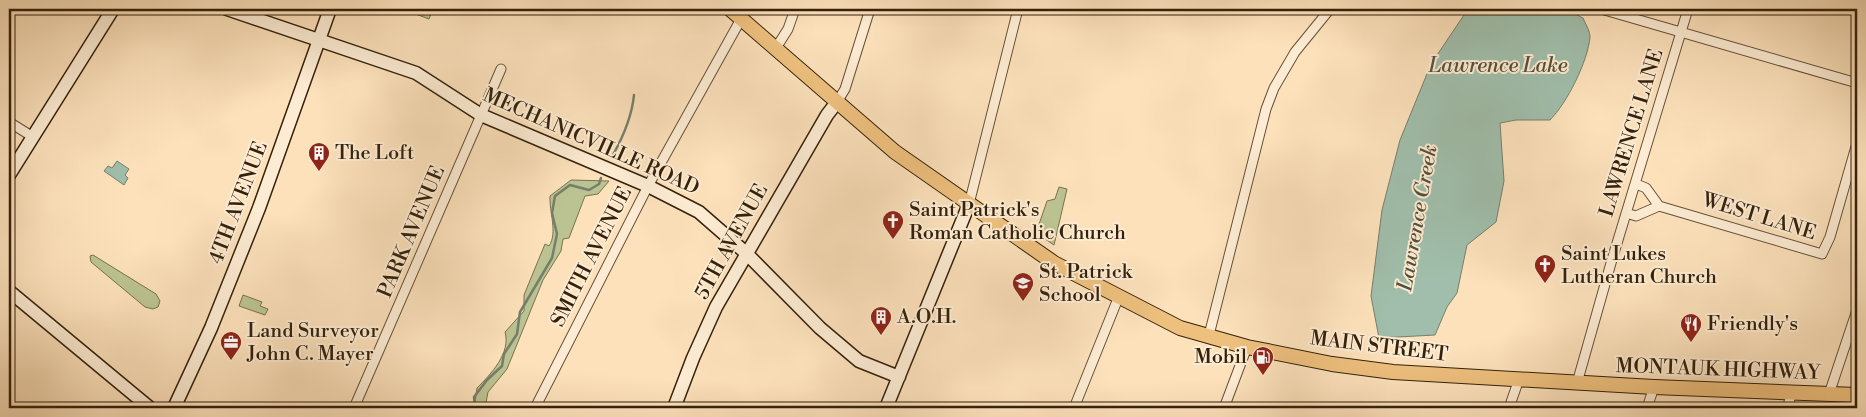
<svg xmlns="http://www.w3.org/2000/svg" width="1866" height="417" viewBox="0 0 1866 417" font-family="'Libre Bodoni',serif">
<rect width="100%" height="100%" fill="#fce1bb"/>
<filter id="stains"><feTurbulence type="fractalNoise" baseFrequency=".004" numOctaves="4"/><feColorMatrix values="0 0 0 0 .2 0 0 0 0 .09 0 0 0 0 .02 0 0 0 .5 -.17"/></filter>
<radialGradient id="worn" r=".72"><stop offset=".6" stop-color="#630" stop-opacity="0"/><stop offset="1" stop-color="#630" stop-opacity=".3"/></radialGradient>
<!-- green -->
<path fill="#bcc392" stroke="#78724e" d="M402,9H433L429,19Z
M571,180L609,181L598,194L585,196L569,238L563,239L561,251L543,280L507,369L488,392L485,408H474L477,388C491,374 511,353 505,332L524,311V295L545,244L549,246C558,233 549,211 550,196Z
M1059,187L1067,189L1054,245L1036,233L1047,201L1055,199Z
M93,255L156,294L160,301L158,307L153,309L145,307L91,262L90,256Z
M243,295L262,302L260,306L268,309L265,315L239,306Z"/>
<!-- water -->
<path fill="#a0beab" stroke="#757f6b" d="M1468,9H1565L1583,18C1585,23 1590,31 1590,37C1588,61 1567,103 1550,120H1516L1500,123L1504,181L1496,222L1467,245L1457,293L1447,307L1435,335L1379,338L1371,296L1382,210L1400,140L1431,64Z
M117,161L129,169L125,175L128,178L124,185L104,171L108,166L112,168Z"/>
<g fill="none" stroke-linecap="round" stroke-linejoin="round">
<!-- stream -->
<path stroke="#757f6b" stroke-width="2.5" d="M613,155C623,137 632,115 634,95
M475,408L474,397L487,380L502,366L504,354L517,334L520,312L552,258L557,234L552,213L555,196L570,185L589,190L599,184L601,178"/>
<!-- street casing -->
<g stroke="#665137" stroke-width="11">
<path id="street" d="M1601,9L1857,83
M776,48L788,29L795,9
M837,102L845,89L870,9
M9,122L33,137
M1636,184L1646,188L1659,206L1822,254L1830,237L1857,143
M969,204L1018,9
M1626,213L1636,216L1659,206
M1209,335L1266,109L1274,88L1295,52L1330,9
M1577,383L1611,263L1688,9
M1829,394L1857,310
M676,404L686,408
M354,408L501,69
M535,408L648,186L741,19
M1074,408L1119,296
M1224,408L1247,347
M1509,408L1519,379
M1647,408L1654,387
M1787,408L1792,393"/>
</g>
<!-- secondary casing -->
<g stroke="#34210b" stroke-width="15">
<path id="secondary" d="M227,9L416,73L481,115L648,186L699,212L746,253L820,328L859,361L899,377
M9,175L113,9
M9,291L150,408
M174,408L211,328L259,208L330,9
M674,408L693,358L716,307L827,115L837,102
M886,408L969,204"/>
</g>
<!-- primary casing -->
<g stroke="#34210b" stroke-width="16">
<path id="primary" d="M730,9L895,152L1054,263L1180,328L1247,347L1332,364L1393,372L1654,387L1857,395"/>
</g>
<!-- street -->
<use href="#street" stroke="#fdecd3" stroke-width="9"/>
<!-- secondary -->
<use href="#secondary" stroke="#fdecd3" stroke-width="12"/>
<!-- primary -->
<use href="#primary" stroke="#eec07e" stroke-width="14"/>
</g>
<!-- icons -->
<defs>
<g id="building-pin" transform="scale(1.125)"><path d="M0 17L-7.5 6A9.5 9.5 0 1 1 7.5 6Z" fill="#8f2418" stroke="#fdecd3"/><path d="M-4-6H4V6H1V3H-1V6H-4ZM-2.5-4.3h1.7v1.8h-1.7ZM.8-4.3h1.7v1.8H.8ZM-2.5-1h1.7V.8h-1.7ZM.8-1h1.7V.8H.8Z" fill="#fff"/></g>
<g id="church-pin" transform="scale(1.125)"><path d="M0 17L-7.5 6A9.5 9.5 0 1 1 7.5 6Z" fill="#8f2418" stroke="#fdecd3"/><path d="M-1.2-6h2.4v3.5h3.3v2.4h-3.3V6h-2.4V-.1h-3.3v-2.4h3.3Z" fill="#fff"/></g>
<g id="school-pin" transform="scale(1.125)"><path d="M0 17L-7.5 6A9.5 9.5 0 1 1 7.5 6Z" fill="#8f2418" stroke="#fdecd3"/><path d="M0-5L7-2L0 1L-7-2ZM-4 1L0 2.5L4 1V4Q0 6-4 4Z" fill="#fff"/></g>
<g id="restaurant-pin" transform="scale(1.125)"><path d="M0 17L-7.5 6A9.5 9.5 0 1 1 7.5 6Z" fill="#8f2418" stroke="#fdecd3"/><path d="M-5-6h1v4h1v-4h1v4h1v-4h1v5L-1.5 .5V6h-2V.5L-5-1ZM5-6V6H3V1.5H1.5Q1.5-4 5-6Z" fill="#fff"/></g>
<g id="office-pin" transform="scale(1.125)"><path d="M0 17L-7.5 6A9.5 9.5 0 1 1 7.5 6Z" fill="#8f2418" stroke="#fdecd3"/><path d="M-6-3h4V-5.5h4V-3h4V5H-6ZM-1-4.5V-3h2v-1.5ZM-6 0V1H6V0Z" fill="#fff"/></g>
<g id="fuel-pin" transform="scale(1.125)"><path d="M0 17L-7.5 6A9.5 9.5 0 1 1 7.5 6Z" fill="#8f2418" stroke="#fdecd3"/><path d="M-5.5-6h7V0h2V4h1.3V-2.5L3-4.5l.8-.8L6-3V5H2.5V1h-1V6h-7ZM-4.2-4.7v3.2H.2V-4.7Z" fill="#fff"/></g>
</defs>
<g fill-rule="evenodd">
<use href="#building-pin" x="319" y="153"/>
<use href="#church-pin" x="893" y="221"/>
<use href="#church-pin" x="1545" y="265"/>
<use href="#school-pin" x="1023" y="283"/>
<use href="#building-pin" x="881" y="317"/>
<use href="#restaurant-pin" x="1691" y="324"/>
<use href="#office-pin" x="231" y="342"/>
<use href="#fuel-pin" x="1263" y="357"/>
</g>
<g text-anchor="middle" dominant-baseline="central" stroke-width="4" stroke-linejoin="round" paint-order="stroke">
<!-- street labels -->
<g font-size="20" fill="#34210b" stroke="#fdecd3">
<text transform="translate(1632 133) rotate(-73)">LAWRENCE LANE</text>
<text transform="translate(591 142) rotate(24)">MECHANICVILLE ROAD</text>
<text transform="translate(239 203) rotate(-69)">4TH AVENUE</text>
<text transform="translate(1759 217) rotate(17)">WEST LANE</text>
<text transform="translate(412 232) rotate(-67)">PARK AVENUE</text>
<text transform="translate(732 242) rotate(-61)">5TH AVENUE</text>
<text transform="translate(592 257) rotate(-63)">SMITH AVENUE</text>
<text transform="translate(1379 347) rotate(7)">MAIN STREET</text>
<text transform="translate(1718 370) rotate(2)">MONTAUK HIGHWAY</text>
</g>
<!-- poi labels -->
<g font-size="20" fill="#34210b" stroke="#fdecd3" text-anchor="start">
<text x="335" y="153">The Loft</text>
<text x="909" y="210">Saint Patrick's<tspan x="909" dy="23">Roman Catholic Church</tspan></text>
<text x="1561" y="254">Saint Lukes<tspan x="1561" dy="23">Lutheran Church</tspan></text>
<text x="1039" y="272">St. Patrick<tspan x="1039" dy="23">School</tspan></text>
<text x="897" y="317">A.O.H.</text>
<text x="1707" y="324">Friendly's</text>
<text x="247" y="331">Land Surveyor<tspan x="247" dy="23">John C. Mayer</tspan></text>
<text x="1247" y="357" text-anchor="end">Mobil</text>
</g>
<!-- water labels -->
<g font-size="21" font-style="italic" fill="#54503b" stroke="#fdecd3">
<text x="1498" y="66">Lawrence Lake</text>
<text transform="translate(1418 218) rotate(-80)">Lawrence Creek</text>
</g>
</g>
<!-- margin -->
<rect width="1866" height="417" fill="none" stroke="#fce1bb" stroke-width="30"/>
<rect x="10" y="10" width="1846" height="397" fill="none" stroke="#34210b" stroke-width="2.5"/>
<rect x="15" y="15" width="1836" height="387" fill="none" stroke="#34210b"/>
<rect width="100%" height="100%" filter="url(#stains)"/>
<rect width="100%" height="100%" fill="url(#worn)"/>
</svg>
